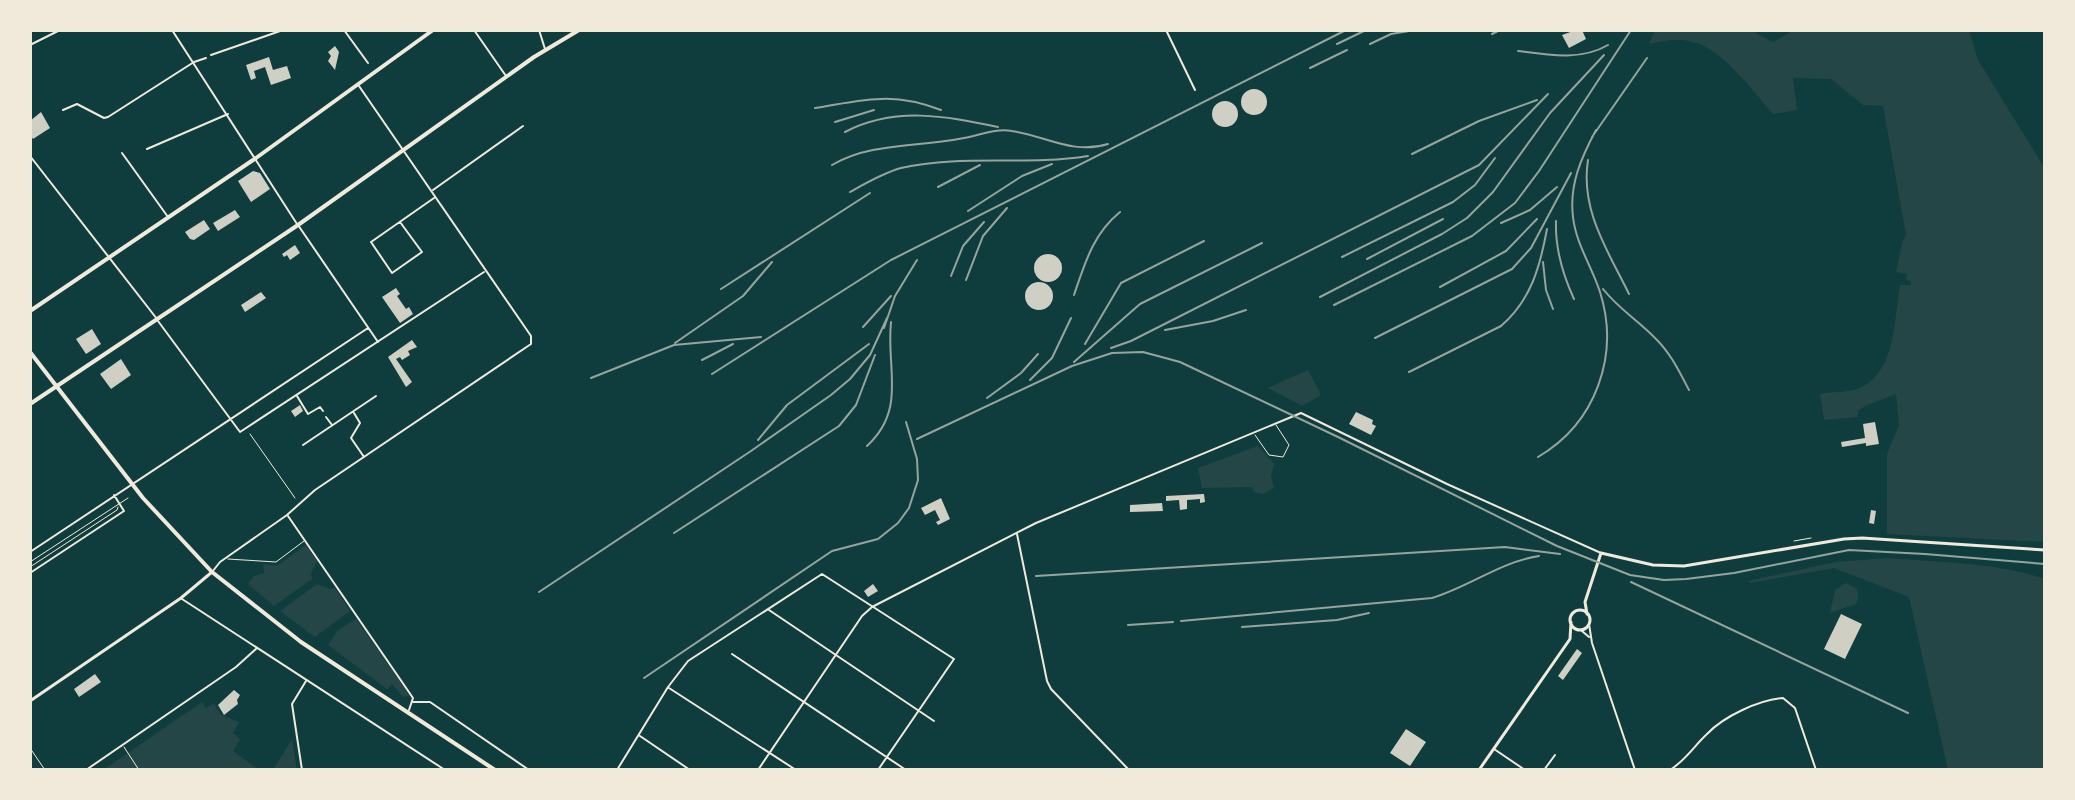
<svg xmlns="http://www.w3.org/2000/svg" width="2075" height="800" viewBox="0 0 2075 800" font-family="'DM Sans',sans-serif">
<rect width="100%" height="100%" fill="#0f3d3e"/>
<!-- green -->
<path fill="#244646" d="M1655,30H1751L1773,42L1794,30H1969L1978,60L2045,169V542L1887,534V454L1899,425L1896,394L1865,406L1858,411V417L1824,420L1820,394C1832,391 1845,393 1857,389C1896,375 1894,320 1900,285H1911V281L1906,280L1907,274L1896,272L1903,240L1906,235L1883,106L1863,105L1831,79L1793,78L1797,110L1773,114C1754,93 1722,48 1693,42C1678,38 1664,41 1649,44Z
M1308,370L1321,395L1302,406L1268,388Z
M1258,446L1274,464L1271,476L1274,488L1263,494L1254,492L1252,487L1202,488L1198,468Z
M306,545L317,561L311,573L312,579L274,606L248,584L254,576L264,573L263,564L277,566Z
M1888,558C1936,562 2000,563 2045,579V770H1948L1909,597L1834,568L1750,583L1748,581L1835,562Z
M1846,583L1857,589L1858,599L1856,604L1830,613L1835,590Z
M317,584L329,589L335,588L350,611L315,637L280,611Z
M356,619L410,696L403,697L392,684L387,689L328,645L337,631Z
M202,702L206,708L214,703L220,714L239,722L233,733L240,739L233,751L259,770H103Z
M292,739L297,770H273Z"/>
<!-- building -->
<path fill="#cfcfc3" d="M1576,30H1582L1586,39L1569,48L1562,35Z
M335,46L339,52L335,70L328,61L331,56L328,52Z
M269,57L273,70L287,66L291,78L271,85L265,67L254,71L256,78L251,80L246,65Z
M1241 102a13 13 0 1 1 26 0a13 13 0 1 1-26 0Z
M1212 114a13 13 0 1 1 26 0a13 13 0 1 1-26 0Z
M41,112L50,128L33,139L30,134V121Z
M253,171L260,173L270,189L251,202L238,181Z
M235,210L240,217L218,231L213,223Z
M204,220L210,229L194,240L190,239L185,232Z
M295,245L300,253L290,260L287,255L284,257L282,254Z
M1034 268a14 14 0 1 1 28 0a14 14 0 1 1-28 0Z
M1025 296a14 14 0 1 1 28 0a14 14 0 1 1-28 0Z
M396,288L400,294L397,296L406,309L409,307L413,314L400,323L382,297Z
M261,292L266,298L245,312L241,305Z
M92,329L101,344L86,354L76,339Z
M412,340L417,347L408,351L410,355L402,360L400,357L396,359L412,382L406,387L388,357Z
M121,359L131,375L111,389L100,374Z
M300,405L303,411L295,417L291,411Z
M1356,412L1373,420L1372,424L1376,426L1371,435L1349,424Z
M1875,422L1879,444L1866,446V443L1842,447L1841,442L1865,438L1863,424Z
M1204,494L1205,502L1200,503V499L1187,500V509L1180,510L1179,500L1166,501V496Z
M941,498L950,519L938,525L936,522L940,520L935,510L925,515L921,508Z
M1162,503L1163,511L1130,512V505Z
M1871,510L1876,511L1874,524L1869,523Z
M873,584L878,591L868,597L864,591Z
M1841,614L1862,624L1845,659L1824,649Z
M1577,649L1582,653L1563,680L1558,676Z
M95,674L101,682L79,697L74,689Z
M234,690L240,695L237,700L238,704L224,715L218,705Z
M1406,729L1426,742L1410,766L1390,753Z"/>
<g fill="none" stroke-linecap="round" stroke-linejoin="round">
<!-- path -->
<path stroke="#f1e9da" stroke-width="1" d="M250,434L295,498
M1794,541L1811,538"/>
<!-- service -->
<path stroke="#f1e9da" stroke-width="1" d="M1255,435L1269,455L1283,457L1289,445L1276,425
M228,559L276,562L304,541"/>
<!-- pedestrian -->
<path stroke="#f1e9da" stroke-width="1" d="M30,562L128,498
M30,567L117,510L118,507
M124,747L139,770
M30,748L45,770"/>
<!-- minor -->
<path stroke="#f1e9da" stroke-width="2" d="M344,30L368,63
M474,30L506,76
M539,30L545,49
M1166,30L1195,90
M30,45L60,30
M211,55L283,30
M63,110L77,104L104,118L108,117L194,62L206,58
M147,149L228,114
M122,153L168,217
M433,190L523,126
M400,222L422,252L392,273L371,242L434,198
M298,225L378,342
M158,321L240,432L484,272
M297,396L308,414L320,407L323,411
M354,413L360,423L351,438L364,457
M326,417L332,425
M303,445L376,396
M288,516L413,698L409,710
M30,552L368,328
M212,572L220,562L287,515L315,490L531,344V336L359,86
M30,573L124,511L114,495
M182,599L445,770
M769,610L934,721
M732,654L906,770
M669,688L796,770
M413,702H430L529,770
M640,736L690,770
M1494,749L1525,770
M86,770L236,667L257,648
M302,770L292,704L306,681
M617,770L668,687L688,661L822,574L954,659L878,770
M1544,770L1555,755
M1670,770C1686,760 1694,746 1707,734C1724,716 1759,700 1783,698L1795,708L1816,770"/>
<!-- tertiary -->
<path stroke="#f1e9da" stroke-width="2" d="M172,30L297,224
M30,156L157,319
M1017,534L1047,681L1051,689L1129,770
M1589,624L1592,643L1635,770
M1582,631L1589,637
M758,770L862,616L872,607L1036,523L1301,413L1447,484L1601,553"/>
<!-- secondary -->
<path stroke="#f1e9da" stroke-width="3" d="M1570 620a10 10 0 1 1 20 0a10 10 0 1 1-20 0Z
M1587,614L1585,602L1601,553L1653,565L1684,566L1844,539L1862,538L2045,550
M30,701L181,598L212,572
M1479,770L1570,639L1571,622"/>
<!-- primary -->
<path stroke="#f1e9da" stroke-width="4" d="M30,311L256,158L433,30
M30,352L143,498L212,572L301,642L495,770
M30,404L298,225L534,57L579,30"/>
<!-- rail -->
<path stroke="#97a49c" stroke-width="2" d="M1492,34L1500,30
M1337,44L1366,30
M1370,44L1391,34L1415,30
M1518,51C1548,55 1581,61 1608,45
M1310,68L1347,50
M815,108C865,100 892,91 941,110
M835,122L874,110
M845,132C895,106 945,116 998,127
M1592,137L1647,58
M1412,154L1479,121L1537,100
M1588,160C1580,210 1608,251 1629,294
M832,165C871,142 921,147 964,138C981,135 995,128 1012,131C1046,136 1073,155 1108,144
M938,187L980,165
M850,192C866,183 883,173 901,168C962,154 1026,166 1088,156
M968,211L1022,176L1052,164
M1556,221C1555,249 1562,273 1574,299
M1501,223L1530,210L1557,187
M1342,257L1453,202L1475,185L1495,158
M1367,259L1443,219
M1543,262L1546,290L1553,309
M951,276L963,246L984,222
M966,280L983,236L1007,208
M1440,287L1506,251L1537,219
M721,289L870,193
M1603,289C1618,308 1637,320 1654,337C1670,352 1679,371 1689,390
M1074,295C1085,263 1093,234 1120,212
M1320,297L1442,234L1467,218L1493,192L1550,113L1604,55
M1334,305L1472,236L1515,203L1539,171L1631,30
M863,327L891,296
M884,328L895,296L917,260
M1165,330L1213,321L1246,310
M1375,338L1512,269L1531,248L1571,173
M675,343L743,296L772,262
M1085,344L1121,283L1204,241
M1111,348L1131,341L1479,165L1548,94
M702,360L733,344
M1074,362L1140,304L1262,243
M1409,372L1501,326C1531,300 1540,267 1547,229
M712,374L891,260L1346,30
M591,378L674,345L761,337
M1030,380L1052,358L1071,318
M987,398L1021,373L1038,354
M917,439L1072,366L1112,353L1143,352L1180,362L1338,437L1557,546L1630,575L1664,580L1686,579L1734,573L1849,550L1925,554L2045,564
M758,440L787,405L869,344
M867,446C907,409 886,369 891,322
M1538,457C1596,423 1620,355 1600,292C1592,267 1576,244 1573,217C1569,185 1581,158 1596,130
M674,533L839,426L856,405L875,355
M1036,576L1505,547L1560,554
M1631,582L1908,713
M539,592L751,451L831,395L850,379L870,355L887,318
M1181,621L1432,598C1469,587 1500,562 1539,556
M1128,625L1173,622
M1242,627L1337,620L1369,613
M644,678L832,551L878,539L898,523L909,508L918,480L917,459L906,422"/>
</g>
<!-- border -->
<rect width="2075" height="800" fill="none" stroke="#f1e9da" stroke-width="64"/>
</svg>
